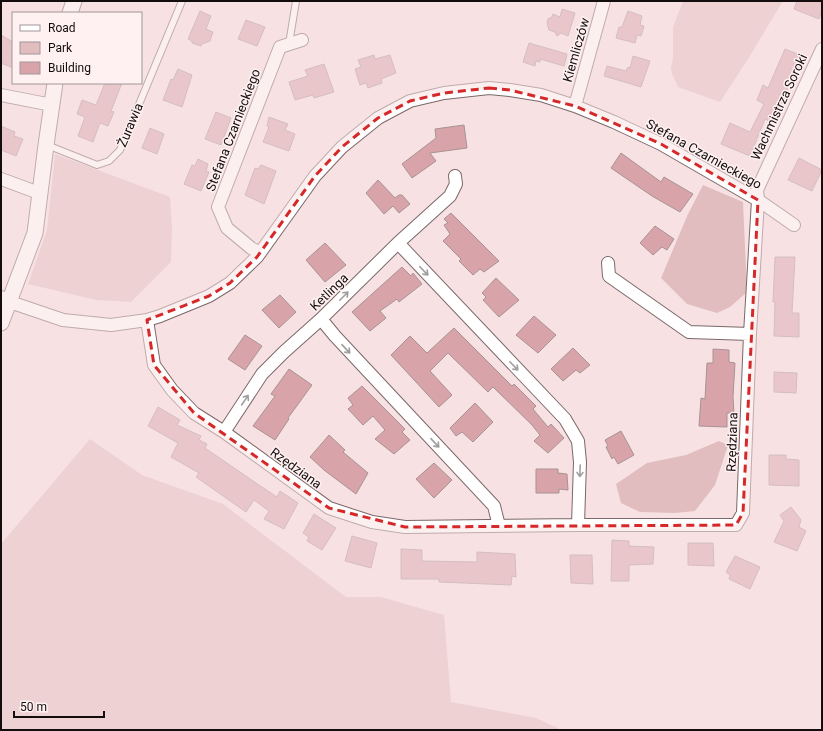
<svg xmlns="http://www.w3.org/2000/svg" width="823" height="731" viewBox="0 0 823 731" font-family="Roboto,sans-serif">
<rect width="100%" height="100%" fill="#f7e1e3"/>
<!-- green -->
<path fill="#e1bdbf" d="M683,1H783L748,59L720,102L678,87L672,74L671,67L673,59V27Z
M55,154L170,197L172,228L171,262L131,302L96,300L28,284L47,230Z
M703,185L743,202L747,292L730,307L717,313L687,304L661,278L688,214Z
M90,439L142,475L223,504L346,597H381L444,615L451,702L536,718L558,728V730H1V544Z
M719,441L728,445L715,485L695,511L675,513L640,512L621,503L616,484L647,463L686,455Z"/>
<!-- building -->
<path fill="#d8a4a9" stroke="#a79394" d="M797,1H822V12L819,19L794,9Z
M562,9L575,13L568,36L561,33L557,36L555,32L549,30L547,23L548,19L552,17L553,14L560,17Z
M200,11L211,16L206,29L213,32L210,41L202,44L201,46L192,43V41L188,39Z
M628,11L642,16L640,25L644,26L641,36L637,35L635,43L616,38L619,27H622Z
M246,20L265,27L257,46L238,39Z
M1,35L13,42V68L1,63Z
M529,43L567,54L564,66L540,59V62L536,61L535,66L523,62Z
M785,49L805,57L784,96L785,97L773,123L765,119L750,156L721,144L730,123L750,132L764,104L757,100L763,85L768,88Z
M374,55L375,59L390,55L396,73L381,79L382,83L368,88L366,83L360,85L355,69L361,67L358,60Z
M633,56L650,61L641,87L604,76L607,66L626,71L628,67L630,68Z
M324,64L334,92L314,98L313,95L295,100L289,82L308,76L305,70Z
M178,69L192,75L182,107L163,100L171,79L173,80Z
M105,83H122L111,111L114,112L108,126L100,123L93,142L78,136L85,117L77,114L82,100L96,105Z
M216,112L231,118L221,145L205,139Z
M269,117L288,124L285,130L295,134L289,151L263,142L269,127L267,126Z
M464,125L467,148L430,153L436,161L412,178L402,164L436,138L435,129Z
M1,126L15,132L14,136L23,139L16,156L1,150Z
M150,128L164,134L157,154L142,148Z
M621,153L661,182L664,177L693,194L680,212L652,196L611,168Z
M799,158L822,170L812,191L788,180Z
M198,159L208,164L206,171L209,172L201,191L184,184L192,165L195,166Z
M261,165L276,171L264,204L245,195L255,168L258,169Z
M378,180L395,198L399,195H402L410,204L399,213L393,206L384,214L366,193Z
M451,213L499,261L484,272L480,269L473,275L459,261L461,259L443,241L450,234L444,225L448,223L444,219Z
M655,226L674,239L667,250L662,247L653,255L640,243Z
M325,243L346,265L325,282L306,260Z
M775,257H795L792,313H799V337L774,336L775,302H773Z
M402,267L411,276L413,273L422,284L399,302L397,299L380,311L386,318L370,331L352,312Z
M496,278L519,300L499,317L483,300L486,297L482,293Z
M280,295L296,312L279,328L262,310Z
M534,316L556,335L538,353L516,335Z
M454,328L512,386L514,384L536,406L533,409L548,427L551,424L564,438L548,453L534,441L540,435L532,425L493,387L488,392L448,353L430,371L452,395L439,407L391,355L410,336L427,353Z
M245,335L262,346L245,370L228,359Z
M573,348L590,365L580,373L576,370L563,381L551,369Z
M713,349L729,350V362L735,363L733,397L734,413H727V427L699,426L701,398L705,399L707,363H713Z
M289,369L312,385L288,418L289,419L275,440L253,426L275,396L271,394Z
M774,372L797,373L796,393L774,392Z
M362,386L405,429L402,432L410,440L394,454L375,439L385,430L373,416L363,425L348,409L353,405L348,398Z
M475,403L493,422L473,442L462,432L456,436L450,428Z
M158,407L180,420L177,425L201,436L199,440L207,444L205,448L256,483L277,497L280,491L298,503L284,529L264,519L269,511L254,500L246,512L196,477L199,473L171,457L178,443L148,426Z
M621,431L634,455L618,464L614,457L612,459L606,447L608,446L605,440Z
M329,435L345,450L343,452L368,473L356,494L324,470L310,457Z
M769,455H786V459L799,460V486L769,485Z
M434,463L452,480L434,498L416,479Z
M536,469H558V473L567,474L568,490L559,489V493H536Z
M791,507L801,520L799,527L806,531L797,551L774,542L784,521L780,515Z
M314,514L336,528L322,550L307,541L309,537L303,533Z
M352,536L377,543L371,568L345,561Z
M612,540L629,541V546L654,547L653,564L629,565V581H611Z
M688,543H713L714,566L688,565Z
M401,549L422,550V561L477,562V552L515,554L516,577L512,576L511,585L439,582V579H401Z
M570,555H592L593,584L571,583Z
M735,556L760,567L750,589L729,579L730,575L726,572Z"/>
<g fill="none" stroke-linecap="round" stroke-linejoin="round">
<!-- service casing -->
<g stroke="#7b6869" stroke-width="8">
<path id="service" d="M289,44L296,1
M47,145L97,165L109,161L120,150L182,1"/>
</g>
<!-- minor casing -->
<g stroke="#7b6869" stroke-width="14">
<path id="minor" d="M1,95L52,105
M575,106L604,1
M1,179L39,193
M398,243L565,419L578,441L580,462L578,525
M260,253L251,248L227,228L218,207L280,47L302,40
M608,263L609,276L689,332L750,334
M1,297L10,302L63,320L111,325L147,320L160,316L209,296L230,283L257,257L315,176L342,147L378,118L410,101L444,93L489,88L510,90L541,95L575,106L614,122L661,144L758,200L794,225
M321,319L335,336L494,506L499,526
M147,320L154,365L172,390L194,413L224,432L329,508L372,522L405,527L578,525H736L743,513L750,334L758,200L757,190L822,49
M224,432L262,374L284,352L321,319L398,243L450,196L456,184L455,176"/>
</g>
<!-- tertiary casing -->
<g stroke="#7b6869" stroke-width="17">
<path id="tertiary" d="M70,13L74,1
M1,323L35,233L46,145L55,83"/>
</g>
<!-- service -->
<use href="#service" stroke="#fff" stroke-width="6"/>
<!-- minor -->
<use href="#minor" stroke="#fff" stroke-width="12"/>
<!-- tertiary -->
<use href="#tertiary" stroke="#fff" stroke-width="15"/>
</g>
<!-- one-way arrows -->
<defs><path id="oneway-shaft" d="M-6 0H5M1.5-3L5.5 0L1.5 3" fill="none" stroke-width="1.6" stroke-linecap="round" stroke-linejoin="round"/></defs>
<g stroke="#a19e9f">
<use href="#oneway-shaft" transform="translate(424 271) rotate(46)"/>
<use href="#oneway-shaft" transform="translate(344 296) rotate(-45)"/>
<use href="#oneway-shaft" transform="translate(346 349) rotate(47)"/>
<use href="#oneway-shaft" transform="translate(514 366) rotate(46)"/>
<use href="#oneway-shaft" transform="translate(245 400) rotate(-56)"/>
<use href="#oneway-shaft" transform="translate(435 443) rotate(47)"/>
<use href="#oneway-shaft" transform="translate(580 471) rotate(92)"/>
</g>
<!-- marked area -->
<path d="M0 0H823V731H0ZM489,88L510,90L575,106L661,144L758,200L743,513L736,525L405,527L329,508L194,413L154,365L147,320L209,296L230,283L257,257L315,176L342,147L378,118L410,101L444,93Z" fill="#f7e1e3" fill-opacity=".55" fill-rule="evenodd"/>
<path fill="none" stroke="#d62828" stroke-width="3" stroke-dasharray="8 5" stroke-linejoin="round" d="M489,88L510,90L575,106L661,144L758,200L743,513L736,525L405,527L329,508L194,413L154,365L147,320L209,296L230,283L257,257L315,176L342,147L378,118L410,101L444,93Z"/>
<g text-anchor="middle" dominant-baseline="central" stroke-width="3" stroke-linejoin="round" paint-order="stroke">
<!-- street labels -->
<g font-size="13" fill="#140d0e" stroke="#fff1f2">
<text transform="translate(576 50) rotate(-74)">Kiemliczów</text>
<text transform="translate(779 107) rotate(-65)">Wachmistrza Soroki</text>
<text transform="translate(130 125) rotate(-67)">Żurawia</text>
<text transform="translate(233 130) rotate(-69)">Stefana Czarnieckiego</text>
<text transform="translate(704 154) rotate(29)">Stefana Czarnieckiego</text>
<text transform="translate(329 292) rotate(-44)">Ketlinga</text>
<text transform="translate(732 442) rotate(-88)">Rzędziana</text>
<text transform="translate(296 468) rotate(36)">Rzędziana</text>
</g>
</g>
<!-- border -->
<rect width="823" height="731" fill="none" stroke="#140d0e" stroke-width="4"/>
<!-- legend -->
<rect x="12" y="12" width="130" height="72" fill="#fff1f2" stroke="#a19697"/>
<rect x="20" y="25" width="20" height="6" fill="#ffffff" stroke="#a19697"/>
<text x="48" y="32" font-size="12" fill="#140d0e">Road</text>
<rect x="20" y="42" width="20" height="12" fill="#e1bdbf" stroke="#a19697"/>
<text x="48" y="52" font-size="12" fill="#140d0e">Park</text>
<rect x="20" y="62" width="20" height="12" fill="#d8a4a9" stroke="#a19697"/>
<text x="48" y="72" font-size="12" fill="#140d0e">Building</text>
<!-- scale -->
<path d="M14 711v6h90v-6" fill="none" stroke="#140d0e" stroke-width="2"/>
<text x="20" y="711" font-size="12" fill="#140d0e" stroke="#fff1f2" stroke-width="3" paint-order="stroke">50 m</text>
</svg>
